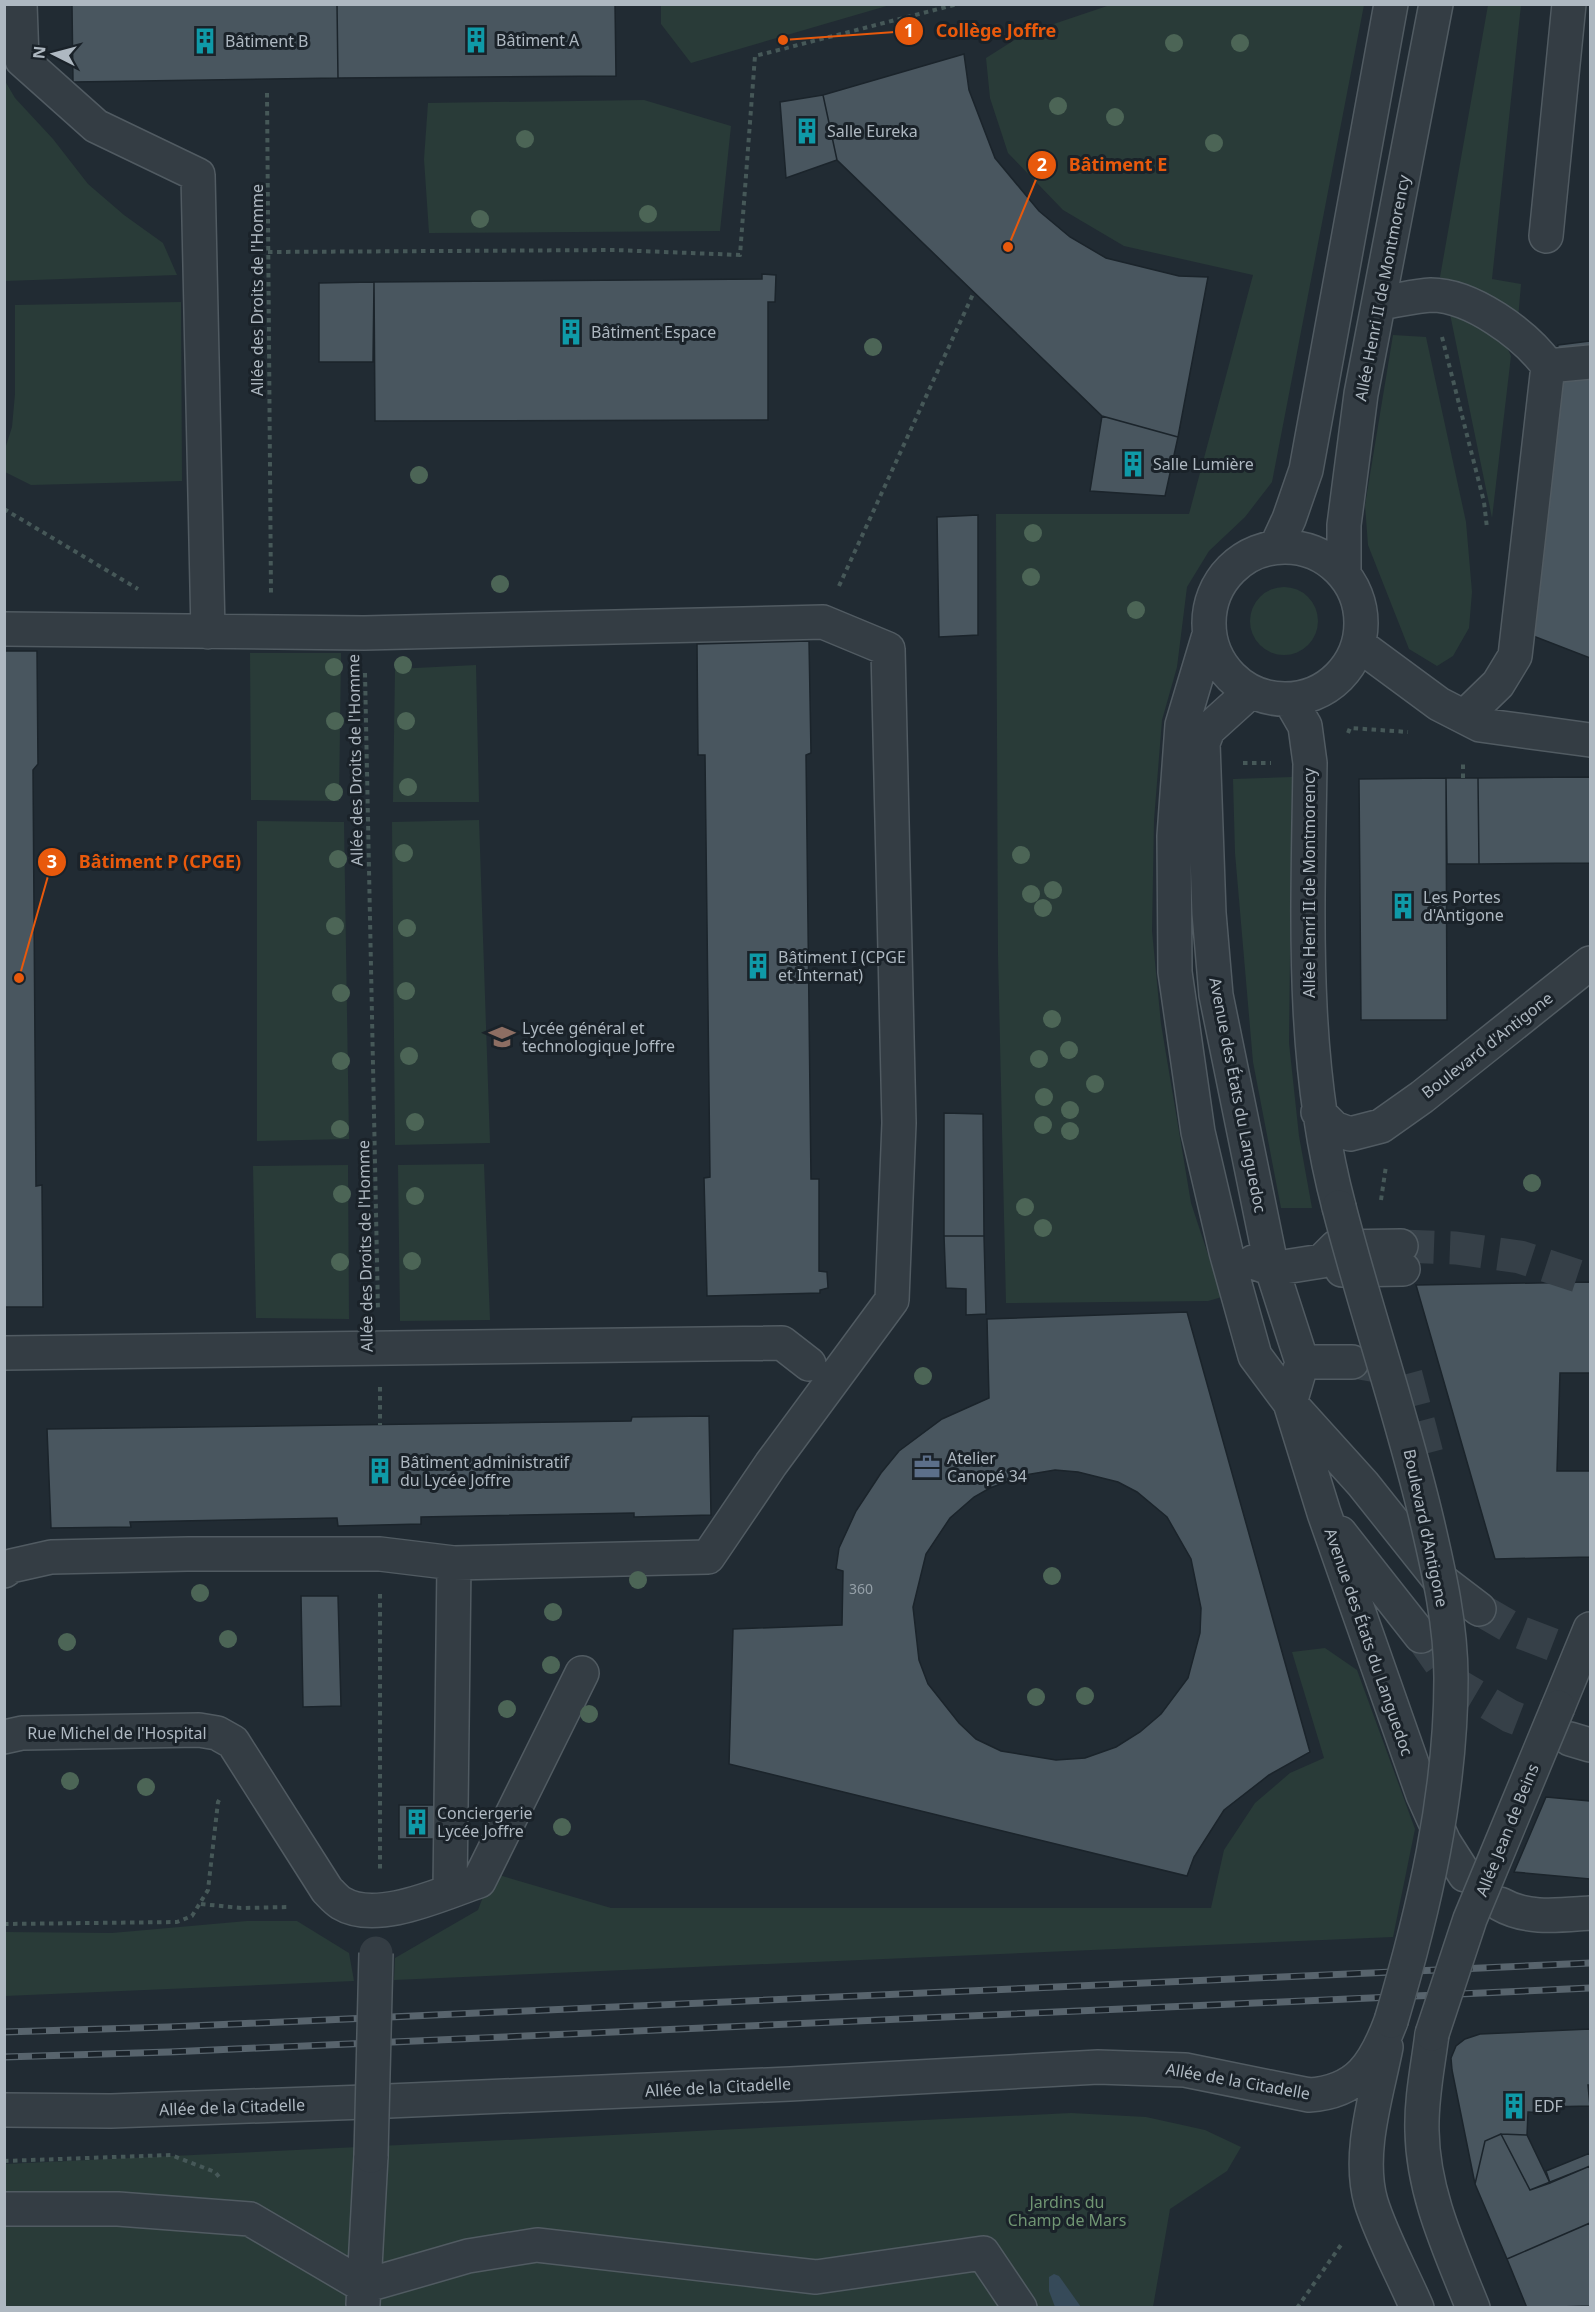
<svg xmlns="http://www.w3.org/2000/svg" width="1595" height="2312" viewBox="0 0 1595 2312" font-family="'Noto Sans',sans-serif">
<rect width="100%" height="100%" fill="#212b33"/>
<!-- green -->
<path fill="#293b38" d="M661,5V4L890,5L691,63L661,24Z
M1110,5H1364L1272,482L1245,517L1209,551L1187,587L1177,667L1162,720L1154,820L1152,931L1161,1024L1191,1203L1222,1297L1208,1301L1006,1303L998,955L996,514H1189L1253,275L1124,246L1063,210L1008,153L990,98L986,58L1024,34Z
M1488,5H1521L1492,279L1521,284L1518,319L1440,277Z
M5,81L15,98L53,139L88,184L124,215L163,243L177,275L5,281Z
M644,100L731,126L720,231L429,233L424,159L428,103Z
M181,302L182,481L31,485L5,472V449L12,427L15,394V305Z
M1450,314L1462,317L1505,343L1511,356L1492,518Z
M1393,335L1426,337L1466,522L1472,592L1469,628L1453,656L1437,666L1409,649L1368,545L1365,505Z
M1250 621a34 34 0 1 1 68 0a34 34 0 1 1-68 0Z
M250,653H341L339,801L251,800Z
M476,665L479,802H393L395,669Z
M1292,777L1289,1043L1299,1136L1312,1208H1281L1253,1062L1235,853L1233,779Z
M479,820L490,1143L395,1145L392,822Z
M257,821L344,822L349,1139L257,1141Z
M484,1164L490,1320L400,1321L398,1165Z
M348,1165L349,1319L256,1318L253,1166Z
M1325,1648L1357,1670L1415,1829L1393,1937L394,1980L395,1958L478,1910L492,1873L611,1908H1211L1224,1850L1255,1803L1290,1773L1324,1758L1292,1652Z
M247,1921H297L349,1953L354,1981L5,1996V1932L112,1933Z
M1071,2113L1146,2117L1205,2130L1241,2147L1227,2171L1170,2209L1153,2307H5V2164Z"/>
<!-- water -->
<path fill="#364a59" d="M1054,2274L1059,2276L1081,2307H1055L1049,2291V2277Z"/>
<!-- building -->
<path fill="#49565f" stroke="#1b242b" stroke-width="1.5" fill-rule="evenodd" d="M337,4L338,78L73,82L72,5Z
M337,4H615L616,76L338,78Z
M964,54L969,90L995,158L1039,211L1070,237L1106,258L1179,276L1208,277L1178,437L1102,416L837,160L823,95Z
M823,95L837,160L786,178L780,102Z
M762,274L776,275L775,302H768V420L375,421L374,282L762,279Z
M374,282L373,362H319V283Z
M1590,341V658L1528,634L1558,345Z
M1102,416L1178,437L1165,496L1090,491Z
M978,515V635L939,637L937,517Z
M809,641L811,753L806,755L811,1179H819V1271L827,1272L828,1288L820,1290V1293L707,1296L704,1178L710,1177L705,755H698L697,644Z
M4,651H37L38,764L33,770L36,1186L42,1185L43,1307H4Z
M1590,777V863L1479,864L1478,778Z
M1446,778H1478L1479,864H1447Z
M1446,778L1447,1020H1361L1359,779Z
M944,1113L983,1114L984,1236H944Z
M944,1236H984L986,1314L966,1315V1289L946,1288Z
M1590,1282V1373H1560L1557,1471H1590V1557L1495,1559L1416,1285Z
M1187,1312L1310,1752L1269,1775L1224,1810L1194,1857L1187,1876L729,1764L733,1629L842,1625L843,1571L836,1569L839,1548L856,1511L881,1473L899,1451L942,1419L989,1398L987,1319ZM1055,1470L1078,1472L1118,1482L1137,1492L1167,1517L1191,1559L1201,1608L1200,1633L1188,1678L1161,1714L1140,1732L1116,1747L1085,1758L1056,1760L1001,1751L976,1739L959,1723L928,1684L919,1660L913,1607L926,1554L950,1518L974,1497L990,1488L1025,1475Z
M709,1416L711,1515L634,1517V1513L421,1517V1524L338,1526L337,1518L130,1522L131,1527L51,1528L47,1429L631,1421L632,1417Z
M301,1596H338L341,1706L303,1707Z
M1546,1797L1590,1801V1879L1514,1872Z
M399,1805H436V1839H399Z
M1590,2029V2085H1588L1590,2106L1547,2107L1546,2113L1528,2112L1527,2135L1501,2134L1485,2141L1475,2184L1452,2070L1451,2058L1456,2046L1465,2039L1480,2034Z
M1501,2134L1530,2190L1590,2166V2223L1507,2259L1475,2184L1485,2141Z
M1501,2134L1527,2135L1550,2183L1530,2190Z
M1590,2153V2166L1550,2183L1546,2171Z
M1590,2223V2306L1527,2308L1507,2259Z"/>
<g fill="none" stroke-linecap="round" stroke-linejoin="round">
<!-- minor-tunnel -->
<path stroke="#364048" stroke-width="33" stroke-dasharray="33 16" stroke-linecap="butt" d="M1401,1246L1456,1248L1520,1257L1590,1280
M1360,1363L1405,1371L1429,1462
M1479,1609L1517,1631L1590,1659
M1421,1636L1454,1683L1510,1716L1570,1739"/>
<!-- minor casing -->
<g stroke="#515b62" stroke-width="36">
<path id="minor" d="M20,4L22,60L96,126L198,175L208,632
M1546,236L1569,4
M1379,303C1396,301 1414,296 1431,295C1471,295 1525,334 1548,366L1515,656L1498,684L1465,716
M1548,366L1590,362
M1209 623a76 76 0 1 1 152 0a76 76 0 1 1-152 0Z
M1276,547L1289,519L1306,470L1391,4
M1344,573V525L1361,394L1436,4
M4,629L364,633L823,622L888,649L899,1123L892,1300L771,1464L708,1557L454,1563L380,1554H188L51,1557L11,1566L4,1571
M1209,635L1182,725L1174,836L1175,972L1198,1132L1226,1252L1255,1356L1290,1403L1324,1513L1423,1795L1444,1842L1465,1875
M1359,645L1439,704L1480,725L1590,740
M1250,692L1208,730L1203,743L1209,913L1216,995L1272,1269L1302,1362L1290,1403
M1290,700L1305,726L1310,763C1308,912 1300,1061 1339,1207
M1318,1112L1334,1128L1350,1134L1381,1126L1422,1097L1590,963
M1253,1262L1272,1269L1322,1261L1336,1247L1401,1246
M1342,1270L1403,1269
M4,1353L782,1343L809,1364
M1302,1362H1352
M1297,1411L1363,1484L1437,1577L1479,1609
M1340,1533L1421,1636
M1558,1707L1590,1629
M4,1737L22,1733L199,1730L217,1733L233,1742L327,1890C331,1894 336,1900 341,1903C377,1925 443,1893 479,1881L582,1673
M1570,1739L1590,1745
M450,1891L454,1563
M1500,1904C1528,1920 1560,1915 1590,1913
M1432,2034C1428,2066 1421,2098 1422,2131C1423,2194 1450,2250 1473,2308
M1386,2047C1377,2094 1357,2153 1371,2202C1381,2235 1403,2275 1417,2308
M4,2110L111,2111L365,2102L790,2084L1098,2067L1185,2070L1309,2095C1358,2092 1375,2064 1391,2021
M4,2209H118L250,2219L364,2286L468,2256L537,2245L816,2277L983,2253L1020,2308
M363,2304L371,2156"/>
</g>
<!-- path -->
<path stroke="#465858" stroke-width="4" stroke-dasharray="4.5 4.5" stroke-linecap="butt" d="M267,93L271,594
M268,252L615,250L740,255L755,56L958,4
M1442,337L1484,502L1487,528
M4,509L138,589
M839,586L974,292
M365,673L378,1310
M1348,733L1350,728L1408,732
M1243,763H1271
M1463,778V761
M1381,1200L1386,1166
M380,1387V1425
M380,1594V1871
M201,1904L241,1908L290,1907
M4,1924L177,1922L192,1916L208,1890L218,1802L221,1797
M4,2161L171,2155L215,2172L219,2177
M1297,2308L1343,2242"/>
<!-- minor -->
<use href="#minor" stroke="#343d44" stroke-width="33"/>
<!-- rail casing -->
<g stroke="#58646d" stroke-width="7">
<path id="rail" d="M4,2032L168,2027L1590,1963
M4,2057L169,2052L1590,1988"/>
</g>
<!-- rail -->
<use href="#rail" stroke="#1a2229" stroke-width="4.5" stroke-dasharray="14" stroke-linecap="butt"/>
<!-- minor-bridge casing -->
<g stroke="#515b62" stroke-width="36" stroke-linecap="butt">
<path id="minor-bridge" d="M1339,1207C1366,1312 1402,1415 1427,1521C1439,1572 1451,1625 1451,1678C1451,1795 1424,1910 1391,2021
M1432,2034L1470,1919L1558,1707
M371,2156L376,1953"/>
</g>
<!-- minor-bridge -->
<use href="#minor-bridge" stroke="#343d44" stroke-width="33"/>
</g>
<!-- trees -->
<g fill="#4c6556">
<circle cx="1174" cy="43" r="9"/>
<circle cx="1240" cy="43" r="9"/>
<circle cx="1058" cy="106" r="9"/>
<circle cx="1115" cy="117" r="9"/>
<circle cx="525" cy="139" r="9"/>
<circle cx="1214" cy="143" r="9"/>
<circle cx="648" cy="214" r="9"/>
<circle cx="480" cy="219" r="9"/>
<circle cx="873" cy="347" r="9"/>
<circle cx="419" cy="475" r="9"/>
<circle cx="1033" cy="533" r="9"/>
<circle cx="1031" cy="577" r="9"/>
<circle cx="500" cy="584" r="9"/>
<circle cx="1136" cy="610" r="9"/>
<circle cx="403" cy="665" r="9"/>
<circle cx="334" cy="667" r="9"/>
<circle cx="335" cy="721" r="9"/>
<circle cx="406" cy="721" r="9"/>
<circle cx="408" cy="787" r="9"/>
<circle cx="334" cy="792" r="9"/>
<circle cx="404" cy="853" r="9"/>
<circle cx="1021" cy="855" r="9"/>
<circle cx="338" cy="859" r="9"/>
<circle cx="1053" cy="890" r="9"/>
<circle cx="1031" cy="894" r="9"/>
<circle cx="1043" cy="908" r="9"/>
<circle cx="335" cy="926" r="9"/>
<circle cx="407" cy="928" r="9"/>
<circle cx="406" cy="991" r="9"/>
<circle cx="341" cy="993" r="9"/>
<circle cx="1052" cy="1019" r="9"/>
<circle cx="1069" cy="1050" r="9"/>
<circle cx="409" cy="1056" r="9"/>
<circle cx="1039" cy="1059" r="9"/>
<circle cx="341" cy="1061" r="9"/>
<circle cx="1095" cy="1084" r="9"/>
<circle cx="1044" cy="1097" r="9"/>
<circle cx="1070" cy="1110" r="9"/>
<circle cx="415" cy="1122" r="9"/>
<circle cx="1043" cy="1125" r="9"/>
<circle cx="340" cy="1129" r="9"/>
<circle cx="1070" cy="1131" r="9"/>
<circle cx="1532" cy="1183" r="9"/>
<circle cx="342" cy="1194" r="9"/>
<circle cx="415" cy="1196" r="9"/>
<circle cx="1025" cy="1207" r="9"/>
<circle cx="1043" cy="1228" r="9"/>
<circle cx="412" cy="1261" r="9"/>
<circle cx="340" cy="1262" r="9"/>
<circle cx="923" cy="1376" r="9"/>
<circle cx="1052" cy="1576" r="9"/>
<circle cx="638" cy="1580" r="9"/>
<circle cx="200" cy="1593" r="9"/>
<circle cx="553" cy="1612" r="9"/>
<circle cx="228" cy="1639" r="9"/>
<circle cx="67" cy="1642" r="9"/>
<circle cx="551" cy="1665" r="9"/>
<circle cx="1085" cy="1696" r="9"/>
<circle cx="1036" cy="1697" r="9"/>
<circle cx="507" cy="1709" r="9"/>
<circle cx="589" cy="1714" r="9"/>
<circle cx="70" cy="1781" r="9"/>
<circle cx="146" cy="1787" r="9"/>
<circle cx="562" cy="1827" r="9"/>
</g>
<!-- icons -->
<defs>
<g id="building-bare" transform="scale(2.07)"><path d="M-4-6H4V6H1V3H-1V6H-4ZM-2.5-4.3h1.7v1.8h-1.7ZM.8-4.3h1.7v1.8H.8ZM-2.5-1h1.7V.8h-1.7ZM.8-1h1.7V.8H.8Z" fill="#0f9aa8" stroke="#1a2229" stroke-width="2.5" paint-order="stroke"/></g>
<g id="school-bare" transform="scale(2.07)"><path d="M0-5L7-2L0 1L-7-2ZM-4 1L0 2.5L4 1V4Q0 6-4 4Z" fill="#8d6e63" stroke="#1a2229" stroke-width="2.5" paint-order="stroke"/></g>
<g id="office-bare" transform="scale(2.07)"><path d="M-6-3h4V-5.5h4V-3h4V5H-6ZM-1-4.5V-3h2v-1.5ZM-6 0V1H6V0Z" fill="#5c6f8a" stroke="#1a2229" stroke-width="2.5" paint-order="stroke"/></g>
</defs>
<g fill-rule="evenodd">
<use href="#building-bare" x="476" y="40"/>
<use href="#building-bare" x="205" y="41"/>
<use href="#building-bare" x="807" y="131"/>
<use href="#building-bare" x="571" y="332"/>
<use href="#building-bare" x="1133" y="464"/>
<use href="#building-bare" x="1403" y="906"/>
<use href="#building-bare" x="758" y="966"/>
<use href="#school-bare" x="502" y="1037"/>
<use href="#office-bare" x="927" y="1467"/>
<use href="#building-bare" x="380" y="1471"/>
<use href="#building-bare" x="417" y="1822"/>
<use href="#building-bare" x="1514" y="2106"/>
</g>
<g text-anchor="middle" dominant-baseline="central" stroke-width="6" stroke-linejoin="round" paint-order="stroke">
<!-- number labels -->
<g font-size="14" fill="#95a0a8">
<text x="861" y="1588">360</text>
</g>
<!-- poi labels -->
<g font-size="16" fill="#aeb8c1" stroke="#1a2229" text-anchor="start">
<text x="496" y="40">Bâtiment A</text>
<text x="225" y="41">Bâtiment B</text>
<text x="827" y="131">Salle Eureka</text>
<text x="591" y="332">Bâtiment Espace</text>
<text x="1153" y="464">Salle Lumière</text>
<text x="1423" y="897">Les Portes<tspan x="1423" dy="18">d'Antigone</tspan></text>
<text x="778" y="957">Bâtiment I (CPGE<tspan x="778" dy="18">et Internat)</tspan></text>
<text x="522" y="1028">Lycée général et<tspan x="522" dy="18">technologique Joffre</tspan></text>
<text x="947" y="1458">Atelier<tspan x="947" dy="18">Canopé 34</tspan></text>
<text x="400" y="1462">Bâtiment administratif<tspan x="400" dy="18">du Lycée Joffre</tspan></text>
<text x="437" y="1813">Conciergerie<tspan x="437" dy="18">Lycée Joffre</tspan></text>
<text x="1534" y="2106">EDF</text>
</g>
<!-- street labels -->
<g font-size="16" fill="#aeb8c1" stroke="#1a2229">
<text transform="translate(1382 288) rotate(-79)">Allée Henri II de Montmorency</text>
<text transform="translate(257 290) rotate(-90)">Allée des Droits de l'Homme</text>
<text transform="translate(355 760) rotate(-91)">Allée des Droits de l'Homme</text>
<text transform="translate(1309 883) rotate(-90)">Allée Henri II de Montmorency</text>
<text transform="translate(1487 1045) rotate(-38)">Boulevard d'Antigone</text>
<text transform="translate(1238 1095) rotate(79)">Avenue des États du Languedoc</text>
<text transform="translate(365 1246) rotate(-91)">Allée des Droits de l'Homme</text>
<text transform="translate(1426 1528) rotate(78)">Boulevard d'Antigone</text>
<text transform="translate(1369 1642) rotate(71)">Avenue des États du Languedoc</text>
<text x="117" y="1733">Rue Michel de l'Hospital</text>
<text transform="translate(1507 1830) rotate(-68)">Allée Jean de Beins</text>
<text transform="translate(1238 2081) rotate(10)">Allée de la Citadelle</text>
<text transform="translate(718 2087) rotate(-3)">Allée de la Citadelle</text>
<text transform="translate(232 2107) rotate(-2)">Allée de la Citadelle</text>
</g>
<!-- park labels -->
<g font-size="16" fill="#709573" stroke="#1a2229">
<text x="1067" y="2202">Jardins du<tspan x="1067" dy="18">Champ de Mars</tspan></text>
</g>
</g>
<!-- callouts -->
<path fill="none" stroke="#e8590c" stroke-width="2" d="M783 40L909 31M1008 247L1042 165M19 978L52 862"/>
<g fill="#e8590c" stroke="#1a2229" stroke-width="2">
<circle cx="783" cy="40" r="6"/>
<circle cx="1008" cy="247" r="6"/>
<circle cx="19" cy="978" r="6"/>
<circle cx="909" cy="31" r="15"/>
<circle cx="1042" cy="165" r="15"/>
<circle cx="52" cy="862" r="15"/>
</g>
<g font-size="18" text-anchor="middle" font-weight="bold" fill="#fff">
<text x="909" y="37">1</text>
<text x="1042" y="171">2</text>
<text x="52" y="868">3</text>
</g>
<g font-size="18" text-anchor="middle" font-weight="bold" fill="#e8590c" stroke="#1a2229" stroke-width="6" stroke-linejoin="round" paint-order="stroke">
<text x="996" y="37">Collège Joffre</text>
<text x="1118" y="171">Bâtiment E</text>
<text x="160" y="868">Bâtiment P (CPGE)</text>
</g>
<!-- border -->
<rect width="1595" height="2312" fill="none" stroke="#aeb8c1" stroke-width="12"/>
<!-- north arrow -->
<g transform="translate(54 54) rotate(276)" stroke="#1a2229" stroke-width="4.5" paint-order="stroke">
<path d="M0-4.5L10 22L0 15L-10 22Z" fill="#aeb8c1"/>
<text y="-9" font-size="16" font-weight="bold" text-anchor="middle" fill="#aeb8c1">N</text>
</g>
</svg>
